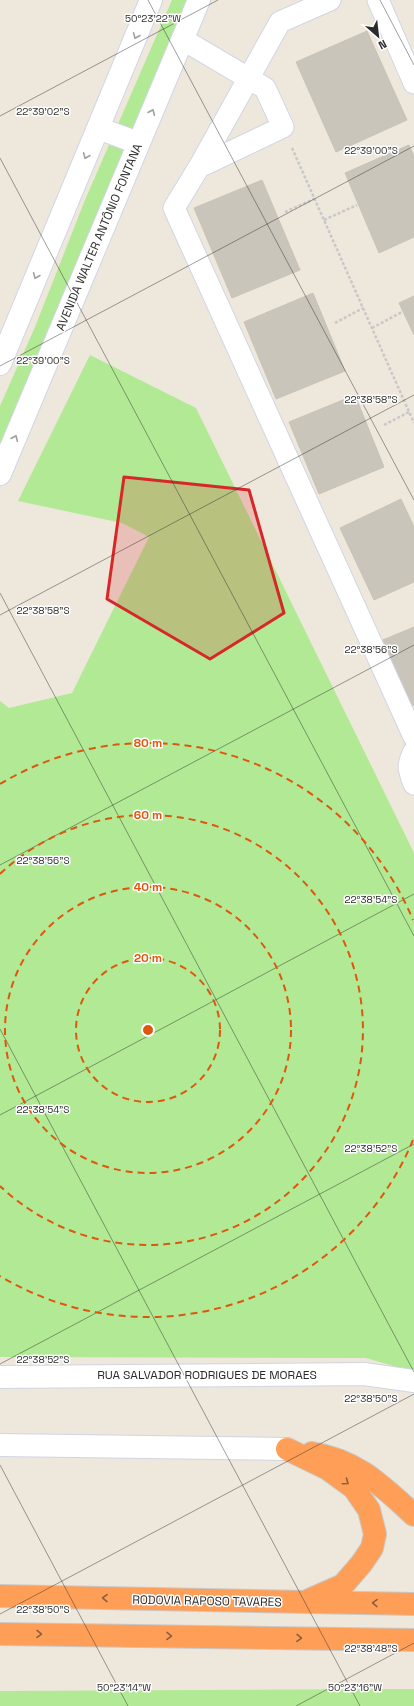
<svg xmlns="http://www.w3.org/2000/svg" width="414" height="1706" viewBox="0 0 414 1706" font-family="'Space Grotesk',sans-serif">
<rect width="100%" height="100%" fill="#eee7dc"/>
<!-- green -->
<path fill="#b1e994" d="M172,0H195L0,450V406L35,327L85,200Z
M90,355L196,408L414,853V1372L366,1358L0,1357V701L9,708L72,693L149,537L122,523L18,501Z
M414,1689V1706H0V1691Z"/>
<!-- building -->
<path fill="#c9c5bb" stroke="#cac3b6" d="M367,31L407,120L336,152L296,62Z
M409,145L414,156V237L379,253L345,173Z
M262,180L300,270L232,298L194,208Z
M313,293L345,371L276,399L244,322Z
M414,296V335L399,303Z
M355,395L384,467L319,494L289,422Z
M401,499L414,527V582L374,600L340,528Z
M414,627V705L407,707L378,642Z"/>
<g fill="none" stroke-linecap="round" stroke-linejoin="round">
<!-- minor casing -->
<g stroke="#d1d5e5" stroke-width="23">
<path id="minor" d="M330,0L280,22L199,167L174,208L414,737
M378,0L414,83
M182,39L265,88L283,127L199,167
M414,751C407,766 408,769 414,784"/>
</g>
<!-- tertiary casing -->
<g stroke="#d1d5e5" stroke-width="24">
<path id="tertiary" d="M0,1377L364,1374L414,1381"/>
</g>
<!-- secondary casing -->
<g stroke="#d1d5e5" stroke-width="24">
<path id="secondary" d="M98,128L138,143
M0,364L151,0
M0,474L199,0
M0,1445L287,1449"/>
</g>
<!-- motorway casing -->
<g stroke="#c8c8c8" stroke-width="24">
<path id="motorway" d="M287,1449L328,1469L354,1488L369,1510L375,1534L372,1548L362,1563L343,1585L309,1600
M312,1453C357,1460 382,1486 414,1515
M0,1596L414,1604
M0,1634L414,1640"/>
</g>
<!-- path -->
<path stroke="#c8c8c8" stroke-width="2.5" stroke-dasharray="3 2" stroke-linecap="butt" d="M292,148L414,423
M285,212L314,199
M324,220L357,205
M335,323L363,308
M372,328L402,312
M384,425L409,412"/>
<!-- minor -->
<use href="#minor" stroke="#fff" stroke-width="21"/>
<!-- tertiary -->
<use href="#tertiary" stroke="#fff" stroke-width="22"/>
<!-- secondary -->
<use href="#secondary" stroke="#fff" stroke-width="22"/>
<!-- motorway -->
<use href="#motorway" stroke="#ff9f57" stroke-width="22"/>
</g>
<!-- one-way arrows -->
<defs><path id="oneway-chevron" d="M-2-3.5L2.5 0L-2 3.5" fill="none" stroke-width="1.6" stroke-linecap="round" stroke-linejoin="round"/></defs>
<g stroke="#a0a0a0">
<use href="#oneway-chevron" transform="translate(136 36) rotate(113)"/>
<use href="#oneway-chevron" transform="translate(152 112) rotate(-67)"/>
<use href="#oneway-chevron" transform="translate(86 156) rotate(113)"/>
<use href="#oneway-chevron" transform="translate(36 276) rotate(113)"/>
<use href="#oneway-chevron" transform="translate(15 438) rotate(-67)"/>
</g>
<g stroke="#8a5f3f">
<use href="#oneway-chevron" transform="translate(346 1482) rotate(35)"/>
<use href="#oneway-chevron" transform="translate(105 1598) rotate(-179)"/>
<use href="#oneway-chevron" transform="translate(375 1603) rotate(-179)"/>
<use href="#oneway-chevron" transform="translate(39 1634) rotate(1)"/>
<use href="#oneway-chevron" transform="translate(169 1636) rotate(1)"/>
<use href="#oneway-chevron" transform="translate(299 1638) rotate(1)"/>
</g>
<!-- marked area -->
<path fill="#d62828" fill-opacity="0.2" stroke="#d62828" stroke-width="3" stroke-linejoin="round" d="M124,477L249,490L284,613L210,659L107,599Z"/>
<!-- ticks -->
<path fill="none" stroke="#2b2b2b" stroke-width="1" stroke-opacity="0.45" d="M148,0L414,500M380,0L414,65M0,116L218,0M0,158L414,936M0,366L414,146M0,593L414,1372M0,615L414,395M0,865L414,645M0,1029L360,1706M0,1115L414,894M0,1364L414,1144M0,1465L128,1706M0,1614L414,1394M296,1706L414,1643"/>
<!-- distance rings -->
<g fill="none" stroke="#df570e" stroke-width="2" stroke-dasharray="7 5">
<circle cx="148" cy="1030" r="72"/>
<circle cx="148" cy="1030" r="143"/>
<path d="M0 874A215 215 0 1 1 0 1186"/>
<path d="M413 1140A287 287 0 0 1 0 1276M0 784A287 287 0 0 1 413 920"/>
</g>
<g text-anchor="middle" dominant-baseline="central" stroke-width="3" stroke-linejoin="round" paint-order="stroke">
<!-- street labels -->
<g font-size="12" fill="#2b2b2b" stroke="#fff">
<text transform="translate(99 237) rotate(-67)">AVENIDA WALTER ANTÔNIO FONTANA</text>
<text x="207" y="1375">RUA SALVADOR RODRIGUES DE MORAES</text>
<text transform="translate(207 1601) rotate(1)">RODOVIA RAPOSO TAVARES</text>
</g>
</g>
<g font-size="10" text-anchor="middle" fill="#2b2b2b" stroke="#fff" stroke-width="3" stroke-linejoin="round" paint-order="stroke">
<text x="153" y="22">50°23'22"W</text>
<text x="43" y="115">22°39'02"S</text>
<text x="371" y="154">22°39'00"S</text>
<text x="43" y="364">22°39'00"S</text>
<text x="371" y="403">22°38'58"S</text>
<text x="43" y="614">22°38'58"S</text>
<text x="371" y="653">22°38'56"S</text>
<text x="43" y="864">22°38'56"S</text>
<text x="371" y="903">22°38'54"S</text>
<text x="43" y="1113">22°38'54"S</text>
<text x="371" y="1152">22°38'52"S</text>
<text x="43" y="1363">22°38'52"S</text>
<text x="371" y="1402">22°38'50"S</text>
<text x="43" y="1613">22°38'50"S</text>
<text x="371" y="1652">22°38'48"S</text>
<text x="124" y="1691">50°23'14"W</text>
<text x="355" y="1691">50°23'16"W</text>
</g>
<circle cx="148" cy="1030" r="6" fill="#df570e" stroke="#fff" stroke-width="2"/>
<g font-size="12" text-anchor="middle" font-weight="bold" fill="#df570e" stroke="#fff" stroke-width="3" stroke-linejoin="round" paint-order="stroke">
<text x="148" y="747">80 m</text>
<text x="148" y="819">60 m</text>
<text x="148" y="891">40 m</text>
<text x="148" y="962">20 m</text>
</g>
<!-- north arrow -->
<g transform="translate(378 36) rotate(152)" stroke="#ffffff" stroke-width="3" paint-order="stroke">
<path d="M0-3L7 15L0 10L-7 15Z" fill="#2b2b2b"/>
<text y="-6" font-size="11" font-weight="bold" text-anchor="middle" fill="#2b2b2b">N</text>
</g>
</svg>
